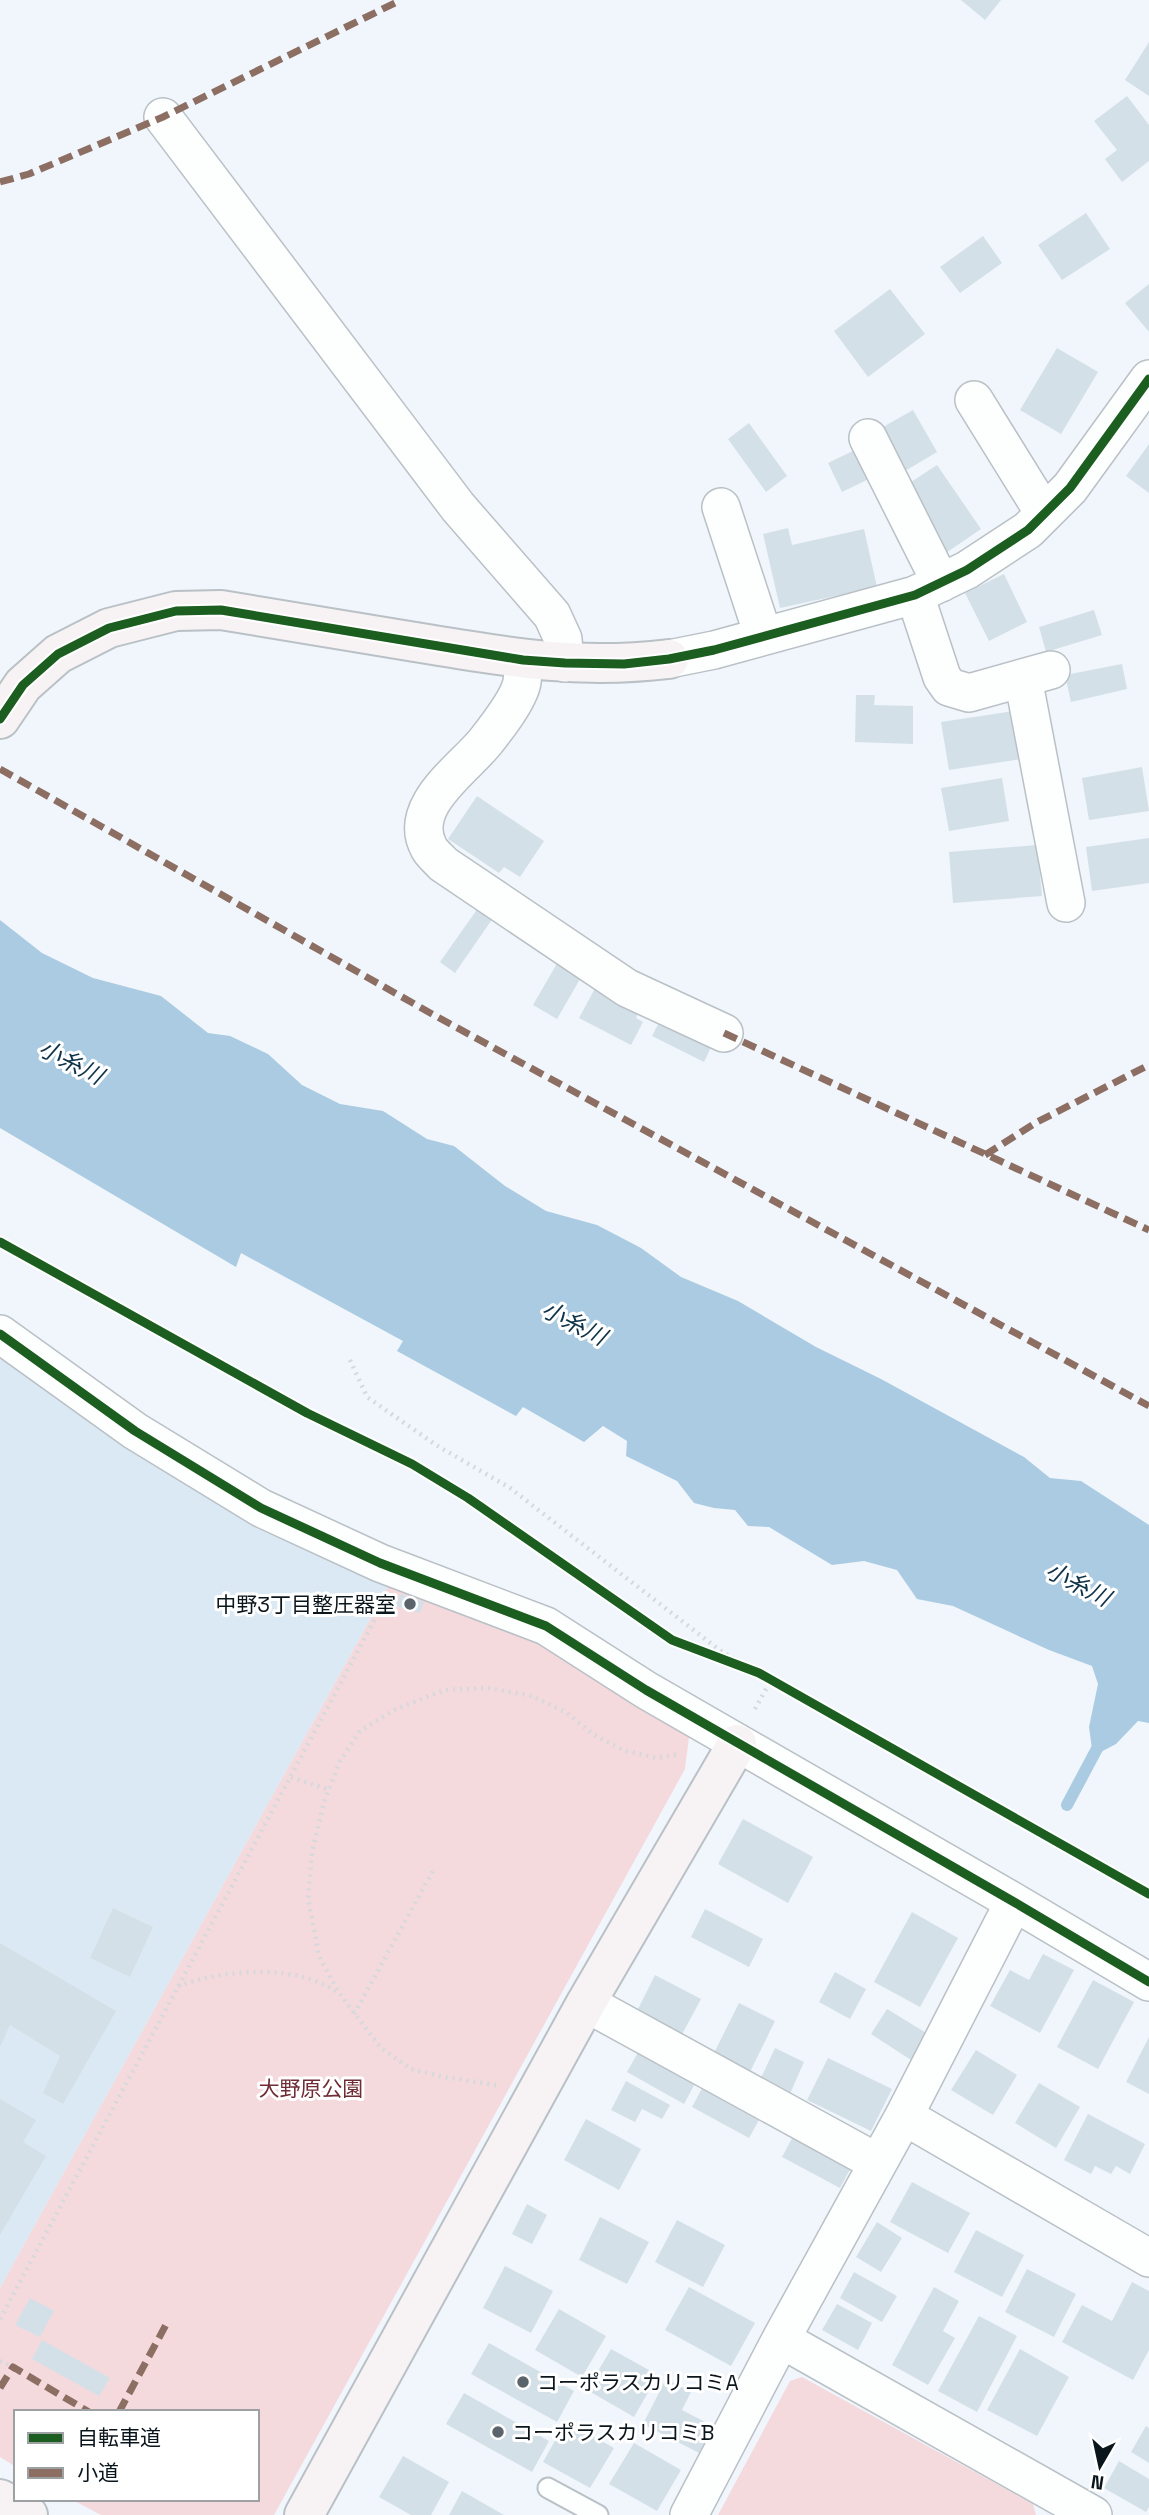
<svg xmlns="http://www.w3.org/2000/svg" width="1149" height="2515" viewBox="0 0 1149 2515" font-family="'Space Grotesk','Noto Sans JP',sans-serif">
<rect width="100%" height="100%" fill="#f0f6fb"/>
<!-- built -->
<path fill="#dbe9f4" d="M0,1350L393,1578L0,2288Z"/>
<!-- green -->
<path fill="#f4d9dd" d="M393,1578L540,1639L689,1737L685,1769L274,2515H101L71,2499H257V2412H16V2467L0,2457V2288Z
M802,2377L1033,2504L1036,2515H718L790,2381Z"/>
<!-- water -->
<path fill="#aacbe2" d="M0,920L42,953L93,978L161,996L208,1033L230,1036L268,1054L302,1085L340,1104L383,1111L427,1139L454,1146L505,1186L546,1211L597,1225L641,1248L681,1277L738,1301L816,1347L881,1379L1024,1457L1050,1478L1081,1481L1149,1525V1723L1138,1721L1116,1744L1093,1756L1089,1727L1098,1684L1092,1666L1049,1650L953,1606L917,1599L897,1570L864,1561L832,1565L769,1527L748,1526L735,1510L714,1508L694,1503L677,1481L626,1456L627,1441L603,1426L584,1442L523,1407L516,1416L397,1351L403,1341L241,1253L236,1267L0,1128Z"/>
<g fill="none" stroke-linecap="round" stroke-linejoin="round">
<!-- stream -->
<path stroke="#aacbe2" stroke-width="12" d="M1067,1805L1100,1743"/>
</g>
<!-- building -->
<path fill="#d4e0e8" d="M961,0H1001L985,20Z
M1149,42V96L1125,80Z
M1127,96L1149,125V161L1122,182L1105,159L1117,150L1094,121Z
M1086,213L1110,249L1062,280L1038,245Z
M983,236L1002,263L960,293L940,267Z
M1149,284V332L1125,303Z
M890,289L925,334L868,377L834,331Z
M1057,348L1098,372L1061,434L1020,410Z
M913,410L937,452L900,474L876,431Z
M749,423L787,476L766,492L728,439Z
M1149,444V493L1126,476Z
M861,447L875,476L842,492L828,463Z
M937,465L981,529L943,555L899,490Z
M788,528L792,545L864,529L877,587L780,608L763,534Z
M1004,574L1027,622L989,641L965,593Z
M1094,610L1102,635L1046,652L1039,627Z
M1122,664L1127,689L1071,702L1065,675Z
M856,695H875L874,705L913,706V744L855,742Z
M1014,711L1022,759L949,770L941,722Z
M1142,767L1149,811L1089,820L1082,778Z
M1002,778L1009,821L949,831L941,788Z
M477,796L544,841L520,877L504,867L499,873L448,839Z
M1149,838V883L1092,891L1086,847Z
M1037,845L1042,896L953,903L949,852Z
M478,908L493,918L455,973L440,962Z
M559,960L583,974L557,1019L533,1005Z
M600,979L643,1003L636,1018L643,1022L631,1045L579,1018Z
M665,1011L716,1037L704,1062L652,1036Z
M400,1594L424,1602L420,1613L396,1606Z
M743,1819L813,1857L788,1903L718,1864Z
M113,1908L153,1927L130,1977L90,1958Z
M705,1909L763,1939L749,1967L691,1937Z
M912,1912L958,1938L920,2007L874,1982Z
M0,1943L116,2011L63,2104L43,2093L60,2056L10,2025L0,2047Z
M1043,1954L1074,1970L1040,2033L990,2006L1010,1970L1029,1980Z
M835,1972L866,1989L850,2019L819,2002Z
M655,1975L701,1999L679,2040L634,2017Z
M1093,1980L1134,2002L1098,2069L1057,2047Z
M739,2003L775,2021L748,2076L711,2059Z
M887,2009L928,2034L911,2060L871,2034Z
M1149,2037V2094L1126,2082Z
M642,2045L699,2076L684,2104L627,2072Z
M775,2048L804,2062L789,2096L759,2082Z
M976,2050L1017,2075L993,2115L951,2090Z
M828,2058L892,2089L871,2131L807,2100Z
M707,2079L764,2111L749,2138L692,2107Z
M626,2081L670,2105L662,2119L642,2109L635,2122L611,2110Z
M1039,2083L1080,2107L1056,2148L1015,2123Z
M0,2099L36,2120L23,2142L46,2156L0,2235Z
M1088,2114L1145,2144L1130,2174L1116,2166L1111,2174L1095,2166L1091,2174L1064,2160Z
M586,2119L641,2149L619,2190L564,2160Z
M797,2129L855,2160L840,2188L782,2157Z
M912,2182L970,2213L948,2253L890,2222Z
M527,2204L547,2215L532,2244L512,2234Z
M600,2217L649,2242L627,2284L579,2260Z
M677,2220L725,2245L703,2287L655,2262Z
M877,2222L902,2238L881,2272L856,2257Z
M976,2230L1024,2255L1002,2297L954,2272Z
M505,2266L553,2291L531,2333L483,2308Z
M1027,2269L1076,2294L1054,2337L1005,2312Z
M854,2272L897,2296L882,2322L840,2298Z
M1132,2282L1149,2291V2350L1133,2380L1062,2342L1082,2305L1112,2321Z
M689,2287L755,2323L731,2366L665,2330Z
M934,2287L959,2301L943,2331L955,2338L928,2385L892,2365Z
M30,2298L54,2311L40,2337L15,2325Z
M837,2304L872,2323L858,2350L822,2330Z
M559,2309L606,2336L582,2377L535,2350Z
M979,2316L1017,2336L977,2412L938,2391Z
M42,2340L110,2378L99,2396L32,2359Z
M489,2343L574,2391L557,2422L471,2374Z
M611,2349L658,2375L634,2417L587,2390Z
M1020,2349L1069,2377L1037,2436L987,2410Z
M666,2379L691,2392L682,2410L713,2426L699,2453L643,2424Z
M464,2393L549,2441L532,2472L446,2424Z
M566,2421L614,2448L590,2488L543,2462Z
M1146,2426L1149,2428V2463L1131,2452Z
M634,2443L681,2470L657,2511L609,2484Z
M403,2456L449,2482L431,2515H411L379,2497Z
M1119,2461L1149,2479V2507L1146,2512L1104,2488Z
M462,2491L504,2515H449Z"/>
<g fill="none" stroke-linecap="round" stroke-linejoin="round">
<!-- lane casing -->
<g stroke="#b9c1c6" stroke-width="23">
<path id="lane" d="M548,2488L598,2515"/>
</g>
<!-- street casing -->
<g stroke="#b9c1c6" stroke-width="40">
<path id="street" d="M163,117L458,507L552,615L563,639L565,663
M974,400L1044,513
M868,438L941,583
M721,507L763,635
M915,595L942,677L949,687L969,693L1051,670
M669,659L714,650L915,595L967,570L1028,530L1070,488L1149,379
M523,660C523,667 523,675 522,682C519,699 497,727 486,741C464,769 406,806 429,848C432,854 439,859 443,864L627,988L724,1033
M1023,678L1066,903
M0,1334L135,1431L261,1508L380,1563L546,1626L646,1690L1014,1902L1149,1982
M586,2003L878,2163
M904,2116L1149,2258
M781,2339L1093,2515
M689,2515L781,2339L904,2116L1014,1902"/>
</g>
<!-- secondary casing -->
<g stroke="#b9c1c6" stroke-width="42">
<path id="secondary" d="M0,719L23,685L58,654L109,628L176,611L221,610C286,621 351,631 415,642C505,657 576,670 669,659
M0,2499L28,2515
M304,2515L586,2003L737,1744"/>
</g>
<!-- path -->
<path stroke="#d6d9db" stroke-width="4.5" stroke-dasharray="2 5" stroke-linecap="butt" d="M350,1360L367,1397L436,1445L510,1488L722,1652L759,1673
M755,1709L771,1680
M291,1777L329,1790
M178,1986C228,1969 294,1963 339,1993
M354,2014L435,1867
M496,2085L444,2077L411,2069L381,2048L339,1993L319,1956L308,1898L312,1853L324,1802L340,1761L360,1731L396,1709L445,1690L488,1688L532,1696L567,1713L594,1735L623,1750L656,1758L680,1754
M0,2319L383,1604
M0,2361L13,2367"/>
<!-- lane -->
<use href="#lane" stroke="#fdfefe" stroke-width="19"/>
<!-- street -->
<use href="#street" stroke="#fdfefe" stroke-width="37"/>
<!-- secondary -->
<use href="#secondary" stroke="#f7f3f4" stroke-width="38"/>
<!-- quiet -->
<path stroke="#8d6e63" stroke-width="7" stroke-dasharray="14 7" stroke-linecap="butt" d="M0,182L29,174L163,117L401,0
M0,769L432,1014L1149,1406
M724,1033L1149,1230
M985,1155L1037,1122L1149,1065
M0,2388L13,2367L89,2412
M119,2412L168,2321"/>
<!-- cycleway casing -->
<g stroke="#fff" stroke-width="13">
<path id="cycleway" d="M0,719L23,685L58,654L109,628L176,611L221,610L523,660L565,663L624,664L669,659L714,650L915,595L967,570L1028,530L1070,488L1149,379
M0,1242L307,1413L412,1464L468,1498L672,1640L759,1673L1149,1894
M0,1334L135,1431L261,1508L380,1563L546,1626L646,1690L1014,1902L1149,1982"/>
</g>
<!-- cycleway -->
<use href="#cycleway" stroke="#1b5e20" stroke-width="9"/>
</g>
<!-- markers -->
<g fill="#5b646a" stroke="#fff" stroke-width="2.5">
<circle cx="410" cy="1604" r="7"/>
<circle cx="523" cy="2382" r="7"/>
<circle cx="498" cy="2432" r="7"/>
</g>
<g text-anchor="middle" dominant-baseline="central" stroke-width="6" stroke-linejoin="round" paint-order="stroke">
<!-- poi labels -->
<g font-size="21" fill="#0b151c" stroke="#fff" text-anchor="start">
<text x="396" y="1604" text-anchor="end">中野3丁目整圧器室</text>
<text x="537" y="2382">コーポラスカリコミA</text>
<text x="512" y="2432">コーポラスカリコミB</text>
</g>
<!-- park labels -->
<g font-size="21" fill="#6f2c34" stroke="#fff">
<text x="311" y="2088">大野原公園</text>
</g>
<!-- water labels -->
<g font-size="23" font-style="italic" fill="#0f3349" stroke="#fff">
<text transform="translate(71 1062) rotate(27)">小糸川</text>
<text transform="translate(574 1323) rotate(27)">小糸川</text>
<text transform="translate(1078 1584) rotate(27)">小糸川</text>
</g>
</g>
<!-- legend -->
<rect x="14" y="2410" width="245" height="91" fill="#ffffff" stroke="#9da1a4" stroke-width="2"/>
<rect x="28" y="2433" width="35" height="10" fill="#1b5e20" stroke="#9da1a4" stroke-width="2"/>
<text x="77" y="2445" font-size="21" fill="#0b151c">自転車道</text>
<rect x="28" y="2468" width="35" height="10" fill="#8d6e63" stroke="#9da1a4" stroke-width="2"/>
<text x="77" y="2480" font-size="21" fill="#0b151c">小道</text>
<!-- north arrow -->
<g transform="translate(1100 2466) rotate(189)" stroke="#ffffff" stroke-width="5" paint-order="stroke">
<path d="M0-5L12 26L0 18L-12 26Z" fill="#0b151c"/>
<text y="-10" font-size="19" font-weight="bold" text-anchor="middle" fill="#0b151c">N</text>
</g>
</svg>
